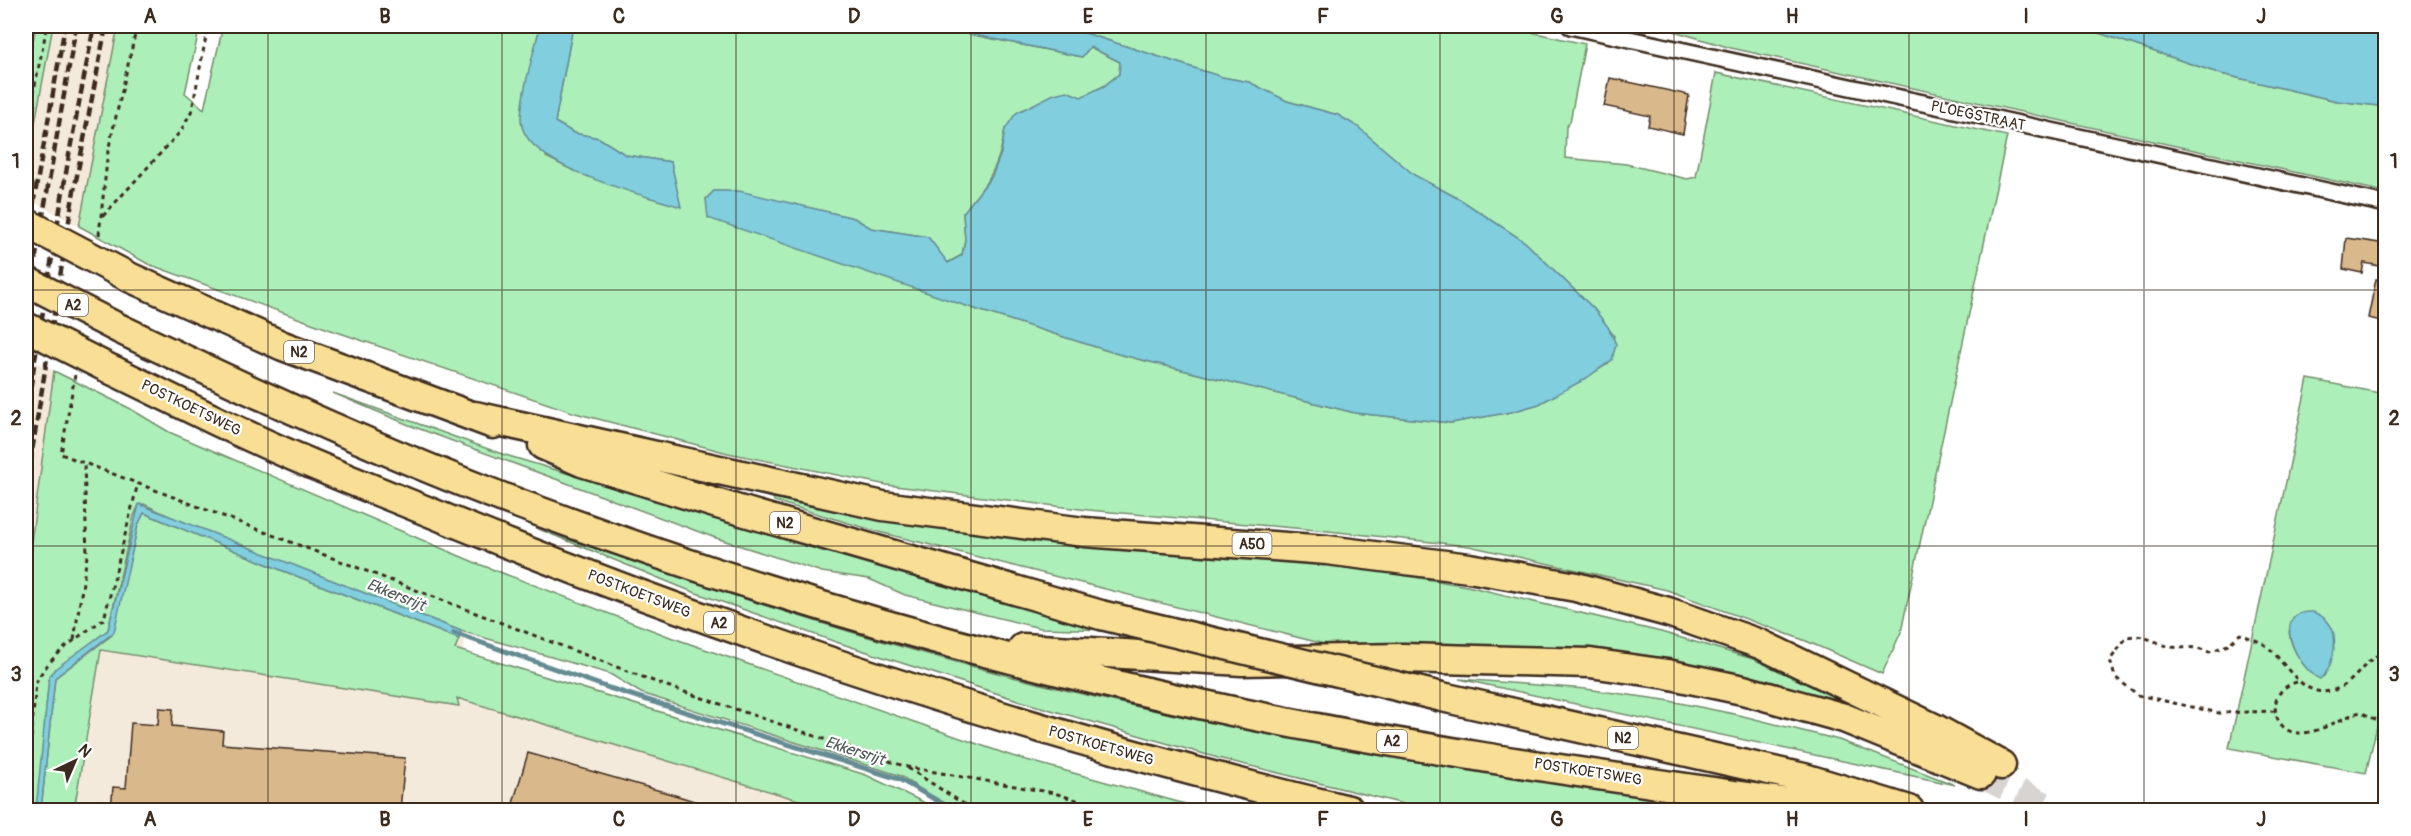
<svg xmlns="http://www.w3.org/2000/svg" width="2411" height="836" viewBox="0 0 2411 836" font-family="Pangolin,sans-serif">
<rect width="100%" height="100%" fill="#fff"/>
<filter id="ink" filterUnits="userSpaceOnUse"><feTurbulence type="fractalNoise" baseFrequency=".0167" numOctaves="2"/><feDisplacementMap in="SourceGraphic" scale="12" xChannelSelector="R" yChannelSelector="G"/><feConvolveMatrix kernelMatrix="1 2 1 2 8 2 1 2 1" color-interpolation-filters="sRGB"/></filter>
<g filter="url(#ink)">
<!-- built -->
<path fill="#f4eadc" d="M26,26H133L88,231L26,198Z
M26,357L129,408L169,432L476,563L456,698L832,810H26Z"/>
<!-- green -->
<path fill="#adefb9" stroke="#748c6c" stroke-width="1.5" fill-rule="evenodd" d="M26,26H32L27,50L31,51L36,26H53L26,171V69H28L30,60L26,58Z
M118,26H200L185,93L204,109L223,26H540L534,54L546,157L568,168L680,206L671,162L626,155L599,138L574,133L555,122L573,26H930L1082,57L1090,47L1120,62L1119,74L1104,86L1081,98L1067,91L1005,129C999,169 988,182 963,213L965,240L962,255L947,263L928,237L871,228L854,218L739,192L714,191L706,199L874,273L975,309L1118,354L1355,413L1451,423L1511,412L1539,404L1608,364L1614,336L1594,309L1525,242L1461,200L1414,175L1358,127L1338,115L1287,101L1249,82L1222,77L1063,26H1504L1585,44L1570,122L1566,127L1565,158L1626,164L1687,179L1696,177L1716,73L2007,136L1901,632L1882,674L1806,641L1667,590L1469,546L1328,531L1088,510L887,485L728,453L575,413L331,330L148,264L79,226Z
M1657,26H1943L1994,30L2009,26H2078L2221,74L2337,101L2379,106L2385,104V192L1731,48Z
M54,371L129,408L169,432L476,563L673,638L1012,756L1207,810H1142L1130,807L1129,810H950L901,776L641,693L610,674L461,631L175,519L144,504L139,505L134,516L108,630L49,677L37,809L26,810V580Z
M2308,379L2385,394L2386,688L2366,773L2229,748ZM2328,622C2340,639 2331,659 2324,676C2304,667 2292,654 2289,632Z
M333,393L502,454L869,563L976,590L1114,630L1040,628L905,595L869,579L822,572L713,537L409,425Z
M773,497L884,518L1325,562L1467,586L1661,632L1753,659L1880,717L1747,678L1336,647L879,532L774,501Z
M144,513L281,570L459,639L455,649L866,775L940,810H832L457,698L459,706L101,650L74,810H41L55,678L112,635L138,525Z
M536,528C764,609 997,682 1235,727C1405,759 1577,783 1748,810L1424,809L1218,758L1030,704L836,642L688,590Z
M1459,679L1586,689L1665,700L1739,715L1839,740L1955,785Z"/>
<!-- water -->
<path fill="#81cedf" stroke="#658c92" stroke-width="1.5" d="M540,26H573L555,122L574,133L599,138L626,155L671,162L681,207C644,195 522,167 521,120C521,92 534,53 540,26Z
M930,26H1063L1222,77L1249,82L1287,101L1338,115L1358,127L1414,175L1461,200L1525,242L1594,309L1608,327L1616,344L1612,360L1585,379L1539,404L1511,412L1451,423L1355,413L1118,354L975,309L708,218L706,199L714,191H739L854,218L871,228L928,237L948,263L962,255L965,240L963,213L992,176L1001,153L1005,129L1016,113L1054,94L1067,91L1081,97L1104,86L1119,74L1120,62L1090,47L1082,57Z
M2078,26H2385V104L2379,106L2337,101L2221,74Z
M139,504L461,631L459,639L281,570L144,513L138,525L114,632L55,678L41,810H36L49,677L55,669L108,630Z
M2313,612C2321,615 2328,620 2332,628C2338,641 2332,671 2320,679C2296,668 2269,609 2313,612Z"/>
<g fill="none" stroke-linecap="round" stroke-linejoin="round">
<!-- stream -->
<path stroke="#658c92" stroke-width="5" d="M454,633L609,688L899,779L954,810"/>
</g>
<!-- building -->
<path fill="#d9b88c" stroke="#3b2a1e" stroke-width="1.5" d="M1610,78L1689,95L1683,134L1648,126L1650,116L1604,106Z
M2346,238L2386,244L2385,267L2364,263L2362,273L2343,269Z
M2376,279L2386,281V322L2368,318Z
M159,708L173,709L172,726L223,731L222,744L405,758L400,810H111L113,787L126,788L131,723L158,725Z
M528,753L678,796L723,810H511Z"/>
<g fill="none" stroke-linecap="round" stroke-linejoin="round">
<!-- highway-tunnel -->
<path stroke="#d8d4d2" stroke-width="28" stroke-dasharray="28 14" stroke-linecap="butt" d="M1981,774L2053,810"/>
<!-- street casing -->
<g stroke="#3b2a1e" stroke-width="20">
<path id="street" d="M1570,26L2386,204"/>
</g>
<!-- highway casing -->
<g stroke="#3b2a1e" stroke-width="33">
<path id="highway" d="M129,277L283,346L493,424
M120,329C258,395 397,459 541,512C765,595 998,661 1232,711C1431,753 1634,780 1836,810
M112,370C160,393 207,417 255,439C317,468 381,492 444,518C738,638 1040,737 1349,810
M475,416L883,506L1084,532L1327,550L1469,568L1576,587L1668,612L1760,644L1934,728L2001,765
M543,445L582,462L718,504L1101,615
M1023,648L1242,661L1403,658L1590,663L1667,674L1743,690L1844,718L1981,774
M1442,697L1804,778L1909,810"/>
</g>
<!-- path -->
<path stroke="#3b2a1e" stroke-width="3" stroke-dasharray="4.5 4.5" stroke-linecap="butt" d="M26,130L47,26
M103,216L181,131L192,110L208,26
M99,235L108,151L137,26
M75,375L61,454L661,684L907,767L1054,793L1109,810
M74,640L87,556L84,463
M2297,682C2264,690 2272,732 2298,733C2319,734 2340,718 2360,712L2386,724
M2275,711L2219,713L2138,695L2115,677L2110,660L2127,637C2145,633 2155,644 2172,647C2187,649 2194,645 2209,652L2228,645L2240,634C2249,638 2262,641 2269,648C2288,666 2306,704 2339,688C2358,680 2365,657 2386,652
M908,768L973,810
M26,791L36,683C48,656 81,635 104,619L138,483"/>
<!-- street -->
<use href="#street" stroke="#fff" stroke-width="15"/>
<!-- highway -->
<use href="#highway" stroke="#f9df96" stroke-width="28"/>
<!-- rail -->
<path stroke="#3b2a1e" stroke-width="4.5" stroke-dasharray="9 4.5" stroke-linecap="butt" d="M26,244L65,26
M26,313L76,26
M26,414L70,149L94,26
M26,489L73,196L106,26"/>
<!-- highway-bridge casing -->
<g stroke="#3b2a1e" stroke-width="33" stroke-linecap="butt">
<path id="highway-bridge" d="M26,223L129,277
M26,281L120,329
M26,327L112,370
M1101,615L1442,697"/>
</g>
<!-- highway-bridge -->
<use href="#highway-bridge" stroke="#f9df96" stroke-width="28"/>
</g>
</g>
<!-- grid -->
<path fill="none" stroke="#3b2a1e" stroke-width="1.5" stroke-opacity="0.55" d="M268,26V810M502,26V810M736,26V810M971,26V810M1206,26V810M1440,26V810M1674,26V810M1909,26V810M2144,26V810M26,290H2386M26,546H2386"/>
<g text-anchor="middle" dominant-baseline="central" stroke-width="4.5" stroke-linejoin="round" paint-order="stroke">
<!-- shield labels -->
<g fill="#fff" stroke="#766a62" stroke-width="1.5">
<rect x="58" y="294" width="30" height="22" rx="4.5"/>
<rect x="284" y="341" width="30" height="22" rx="4.5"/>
<rect x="770" y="512" width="30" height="22" rx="4.5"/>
<rect x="1232.5" y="533" width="39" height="22" rx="4.5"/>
<rect x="704" y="612" width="30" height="22" rx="4.5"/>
<rect x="1608" y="727" width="30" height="22" rx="4.5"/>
<rect x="1377" y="730" width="30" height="22" rx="4.5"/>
</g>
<g font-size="14" font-weight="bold" fill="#3b2a1e">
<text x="73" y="305">A2</text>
<text x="299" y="352">N2</text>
<text x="785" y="523">N2</text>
<text x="1252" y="544">A50</text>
<text x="719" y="623">A2</text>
<text x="1623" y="738">N2</text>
<text x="1392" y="741">A2</text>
</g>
<!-- street labels -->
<g font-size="15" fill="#3b2a1e" stroke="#fff">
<text transform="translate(1978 116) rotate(12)">PLOEGSTRAAT</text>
<text transform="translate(191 408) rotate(26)">POSTKOETSWEG</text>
<text transform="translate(639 594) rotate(21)">POSTKOETSWEG</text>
<text transform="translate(1101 746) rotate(16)">POSTKOETSWEG</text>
<text transform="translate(1588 772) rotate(9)">POSTKOETSWEG</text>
</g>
<!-- water labels -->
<g font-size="16" font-style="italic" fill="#505b58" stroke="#fff">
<text transform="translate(396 595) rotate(22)">Ekkersrijt</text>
<text transform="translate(855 751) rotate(18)">Ekkersrijt</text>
</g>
</g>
<!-- margin -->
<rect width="2411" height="836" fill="none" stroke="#fff" stroke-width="66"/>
<!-- north arrow -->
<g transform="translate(75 761) rotate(44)" stroke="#ffffff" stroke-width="4.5" paint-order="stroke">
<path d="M0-4.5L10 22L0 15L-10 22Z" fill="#3b2a1e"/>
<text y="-9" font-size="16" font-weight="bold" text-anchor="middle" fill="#3b2a1e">N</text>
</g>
<rect x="33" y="33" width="2345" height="770" fill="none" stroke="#3b2a1e" stroke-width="2"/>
<g font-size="20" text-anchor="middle" font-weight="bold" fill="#3b2a1e">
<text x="150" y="23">A</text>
<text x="385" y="23">B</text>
<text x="619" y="23">C</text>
<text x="854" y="23">D</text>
<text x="1088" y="23">E</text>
<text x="1323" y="23">F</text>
<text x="1557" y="23">G</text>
<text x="1792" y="23">H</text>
<text x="2026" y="23">I</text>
<text x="2261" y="23">J</text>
<text x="16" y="168">1</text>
<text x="2394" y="168">1</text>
<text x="16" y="425">2</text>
<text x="2394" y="425">2</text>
<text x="16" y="681">3</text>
<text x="2394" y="681">3</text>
<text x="150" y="826">A</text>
<text x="385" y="826">B</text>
<text x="619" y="826">C</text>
<text x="854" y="826">D</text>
<text x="1088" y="826">E</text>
<text x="1323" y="826">F</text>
<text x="1557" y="826">G</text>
<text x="1792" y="826">H</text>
<text x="2026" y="826">I</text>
<text x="2261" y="826">J</text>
</g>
</svg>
